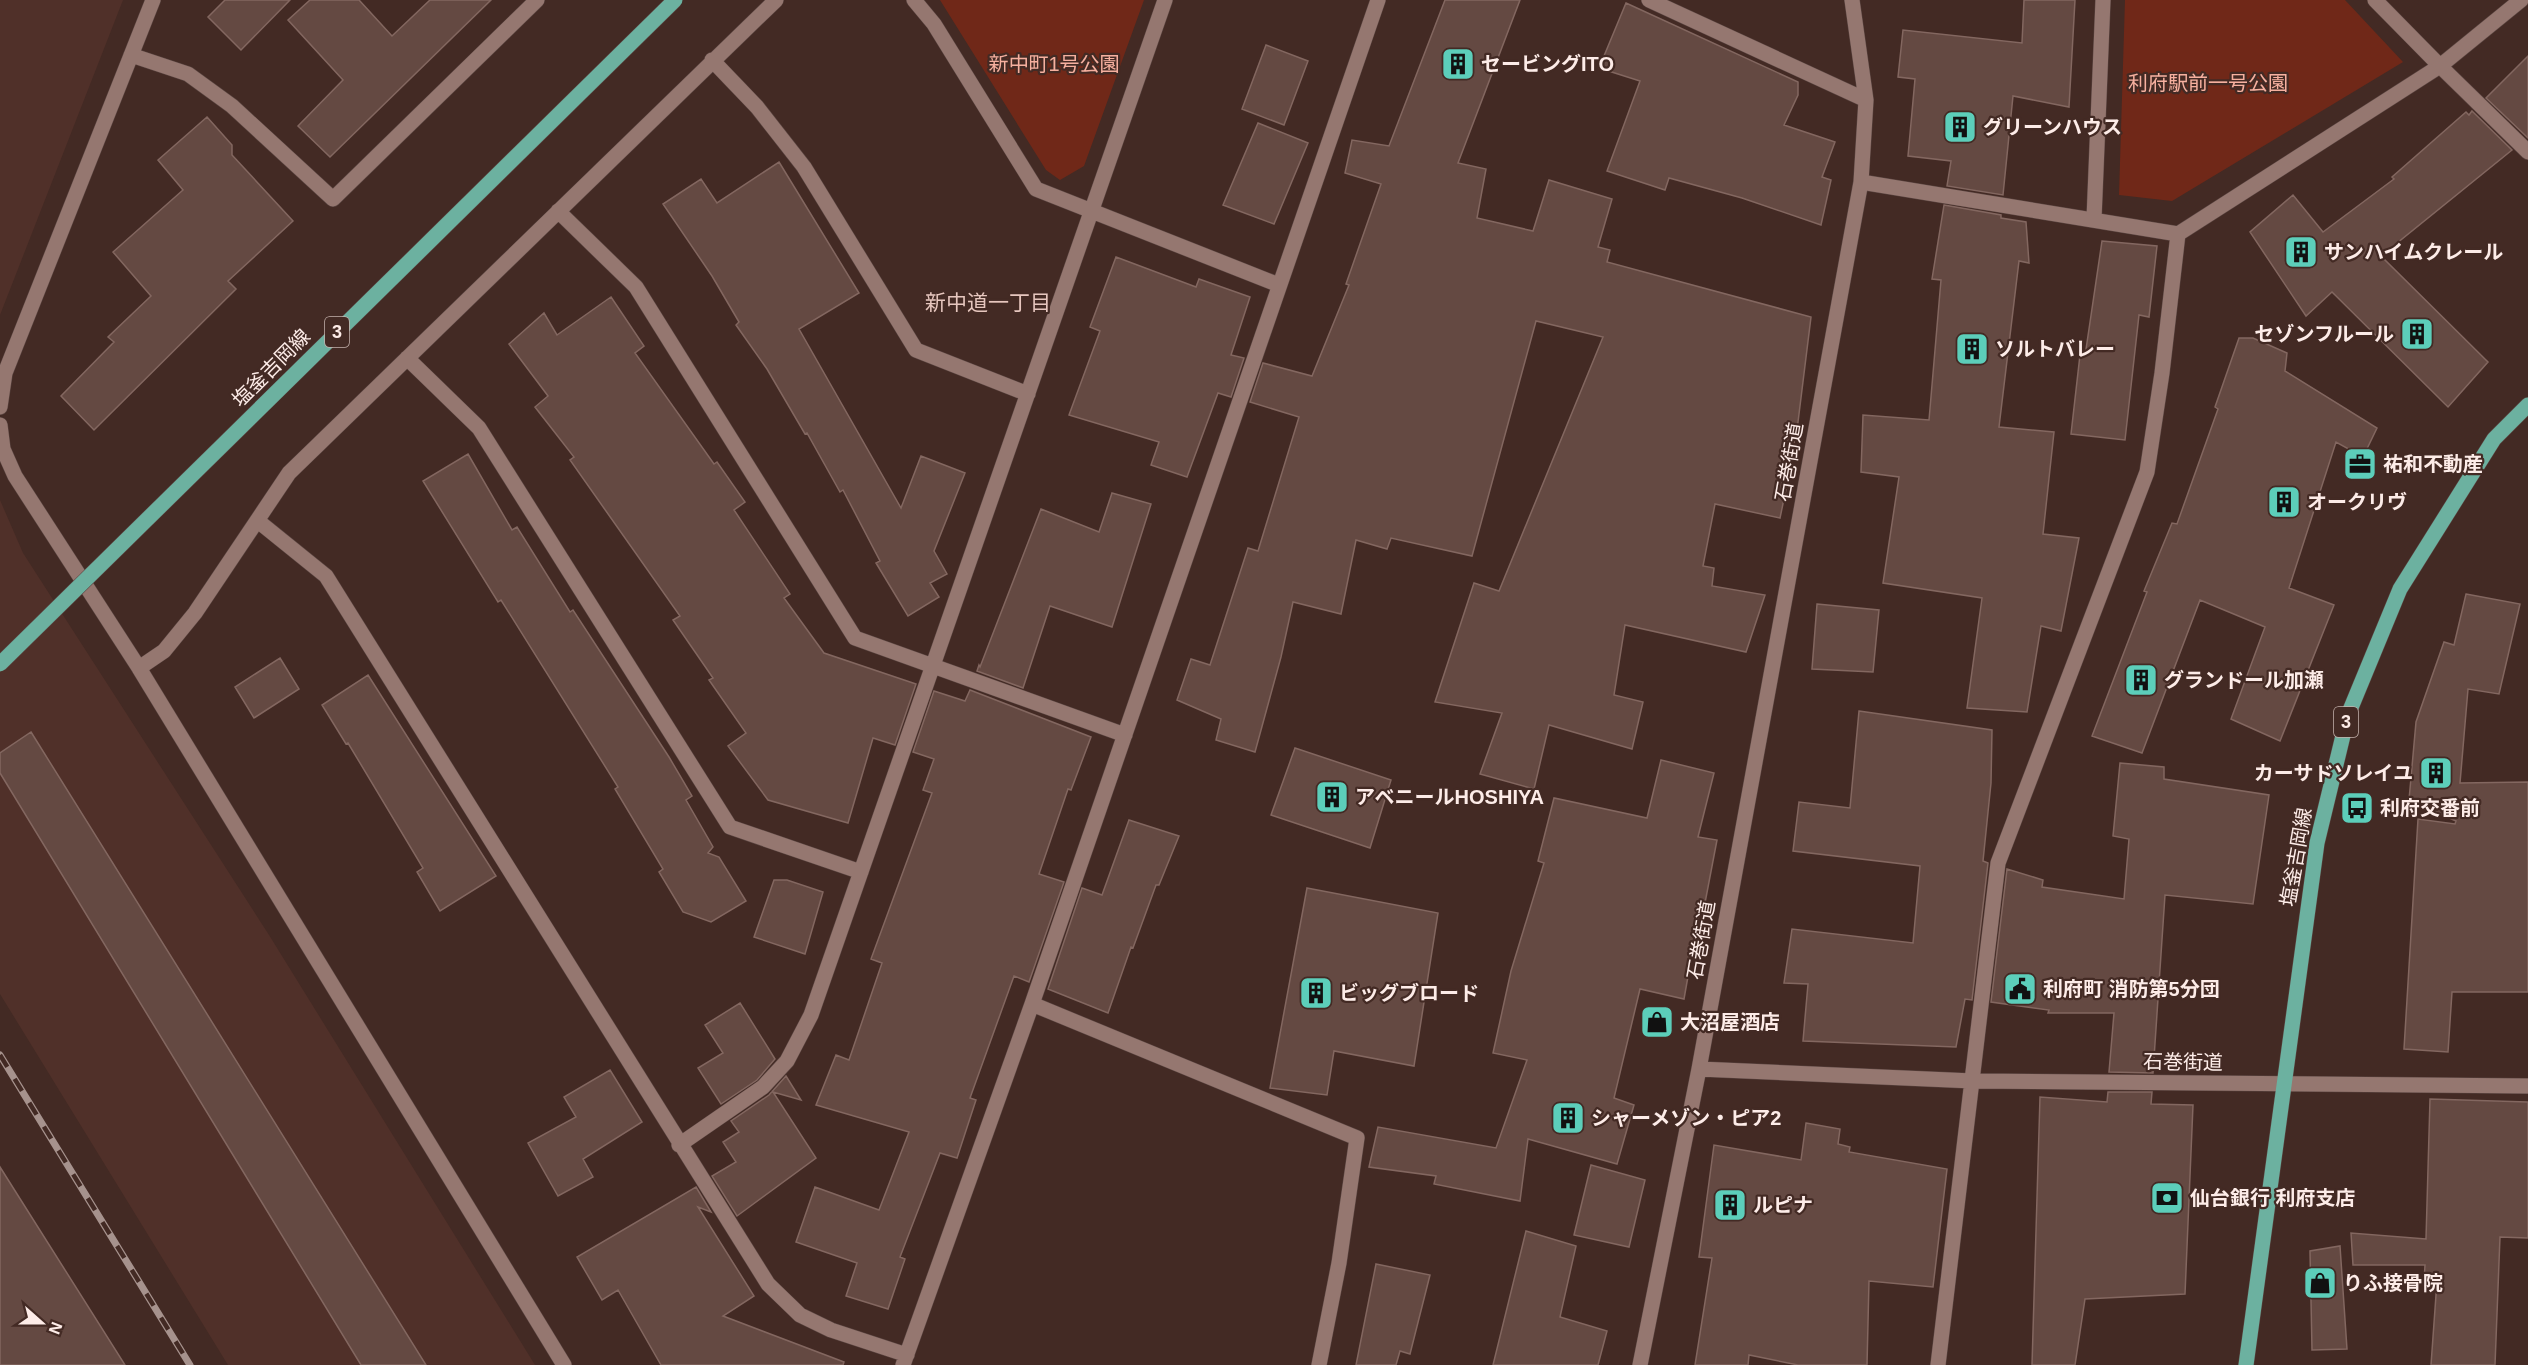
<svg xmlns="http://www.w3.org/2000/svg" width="2528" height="1365" viewBox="0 0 2528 1365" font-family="Helvetica,'Noto Sans JP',sans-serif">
<rect width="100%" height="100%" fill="#432a24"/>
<!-- built -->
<path fill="#503029" d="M0,0H123L0,315Z
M0,500L23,553L269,935L535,1365H228L0,994Z"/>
<!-- green -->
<path fill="#702818" d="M940,0H1144L1084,166L1060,180L1046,170Z
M2125,0H2345L2403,62L2172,201L2119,195Z"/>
<!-- building -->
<path fill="#644942" stroke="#836760" stroke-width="1.5" d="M225,0H290L241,50L208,17Z
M310,0H359L392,36L430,0H491L330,157L298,126L343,80L288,20Z
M1445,0H1520L1458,163L1486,169L1477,218L1533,231L1549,180L1612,199L1598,247L1610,250L1607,262L1811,317L1797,430L1786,475H1789L1780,518L1715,504L1703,566L1714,568L1712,586L1765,595L1746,652L1625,625L1614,695L1643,702L1632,749L1549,725L1534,789L1480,774L1502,713L1435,702L1474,583L1499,591L1603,337L1536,321L1472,556L1391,538L1387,549L1356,540L1341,614L1293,602L1281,657L1255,752L1216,740L1221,719L1177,700L1191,659L1210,665L1248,548L1258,551L1299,417L1250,402L1263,363L1312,376L1349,285L1346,284L1381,184L1345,173L1352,140L1389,146Z
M2024,0H2075L2069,107L2013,96L2003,195L1947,186L1951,161L1908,156L1915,79L1898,77L1903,30L2022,43Z
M1626,3L1798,82V95L1784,125L1835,142L1822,177L1831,180L1821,225L1742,198L1669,178L1665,190L1607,171L1640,81L1599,68Z
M1266,45L1308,61L1284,125L1242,109Z
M2528,56V138L2486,98Z
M2472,111L2512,150L2381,256L2488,362L2448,407L2332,292L2306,316L2250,232L2293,195L2323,232L2394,179L2392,177L2466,112L2469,115Z
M207,117L232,145V155L293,221L228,281L236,289L94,430L61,396L114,342L108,337L151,296L113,252L183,190L158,160Z
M1258,123L1308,143L1274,224L1223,205Z
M779,162L859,293L799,329L901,508L921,456L965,473L934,551L947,574L930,583L939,597L908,616L876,563L880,561L843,490L840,492L807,433L805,434L767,369L736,325L739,322L712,276L663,204L701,179L717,203Z
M1944,205L2001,215V218L2026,222L2029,263L2019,261L1999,427L2054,432L2043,534L2079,538L2061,631L2041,626L2027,712L1967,708L1982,598L1883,583L1899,477L1861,472L1863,415L1929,420L1941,280L1932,279Z
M2102,241L2157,246L2149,317L2139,315L2125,440L2071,434L2080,355L2085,356Z
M1116,257L1196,287L1199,279L1250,297L1231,355L1244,358L1231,397L1218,393L1187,477L1151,465L1159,442L1069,415L1100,331L1090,327Z
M611,297L644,346L635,353L714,464L717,462L745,502L734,510L790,594L784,598L824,653L916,684L895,745L873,738L848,823L768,800L728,746L746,733L709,680L713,678L673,620L680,616L570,460L574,457L535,407L548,396L509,344L544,313L557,335Z
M2239,338H2253L2287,353L2285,371L2377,428L2363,457L2336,442L2289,588L2334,605L2280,741L2231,719L2265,627L2200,600L2142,753L2092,736L2147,592L2144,591L2172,523L2177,524L2218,409L2215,407Z
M468,454L512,530L517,527L570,612L573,610L669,757L692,796L686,800L713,847L708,853L719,857L746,901L711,922L683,912L659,872L663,869L615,789L618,787L501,600L498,602L423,481Z
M1112,493L1151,504L1112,627L1050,606L1023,688L977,671L979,665L980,667L1041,509L1099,532Z
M2466,594L2520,604L2499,694L2468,689L2460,783L2528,782V992H2452L2448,1052L2404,1049L2418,819L2455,824L2456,821L2409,800L2416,722L2444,642L2454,645Z
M1817,604L1879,610L1873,672L1812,669Z
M280,658L299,689L254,718L235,687Z
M368,675L496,876L440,911L417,872L423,868L348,743L346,744L322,705Z
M970,690L1091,737L1071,790L1068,789L1039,874L1064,882L1029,982L1014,976L970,1098L976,1100L957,1158L940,1153L900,1257L905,1259L888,1309L846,1296L857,1263L796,1242L815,1187L879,1210L909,1132L816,1105L836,1055L849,1060L882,963L871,959L932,793L923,790L934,759L913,752L934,691L965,701Z
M1859,711L1992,730L1991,783L1983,861L1988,863L1972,1000L1965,999L1956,1047L1803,1041L1808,984L1784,983L1792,929L1913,943L1920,866L1793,851L1799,802L1850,808Z
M31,732L426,1365H361L0,773V753Z
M1295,748L1391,780L1370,848L1271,815Z
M1661,760L1714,773L1698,837L1717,840L1705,903H1701L1684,999L1640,989L1614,1098L1634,1105L1617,1164L1528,1139L1520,1201L1434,1184L1436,1176L1369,1167L1378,1127L1496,1148L1527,1060L1493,1053L1511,971L1544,863L1538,861L1554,798L1647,818Z
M2120,763L2164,767V779L2269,795L2253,904L2165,895L2153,1073L2109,1072L2114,1013H2048L2049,1010L1991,1002L2007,869L2043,880L2042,887L2124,899L2129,839L2113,836Z
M1129,820L1179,836L1159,885H1156L1133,948L1131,947L1108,1013L1048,989L1082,888L1102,895Z
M774,880H787L823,892L805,954L754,937Z
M1307,888L1438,913L1414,1066L1334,1051L1327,1095L1270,1088Z
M740,1003L775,1059L757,1080L721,1104L698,1068L723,1053L705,1025Z
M610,1070L642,1122L583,1159L593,1177L558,1196L528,1143L576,1117L564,1097Z
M786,1076L801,1100L773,1092L816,1158L737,1216L712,1176L736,1162L723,1142L739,1132L731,1121L769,1095Z
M2108,1092H2152L2151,1104L2193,1105L2185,1294L2085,1299L2075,1365H2032L2040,1097L2107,1102Z
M2430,1099L2528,1102V1238L2500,1237L2495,1365H2431L2437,1281L2424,1282L2425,1265H2353L2351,1233L2426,1239Z
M1806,1123L1840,1129L1838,1144L1850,1147L1849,1152L1947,1169L1933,1287L1869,1281L1867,1365H1798L1749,1355L1748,1365H1695L1712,1258L1699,1257L1714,1145L1801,1160Z
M1591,1165L1645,1180L1629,1247L1574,1235Z
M0,1167L125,1365H0Z
M696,1187L711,1212L698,1207L754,1296L723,1316L844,1362L843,1365H661L618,1290L602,1300L577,1257Z
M1526,1231L1576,1246L1560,1317L1607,1331L1598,1365H1493Z
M2340,1246L2347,1349L2312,1350L2310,1251Z
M1376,1264L1430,1275L1410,1354L1400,1351L1396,1365H1356Z"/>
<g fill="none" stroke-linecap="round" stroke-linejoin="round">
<!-- minor casing -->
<g stroke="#5b4642" stroke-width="16">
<path id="minor" d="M914,0L934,24L1036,189L1279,285
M1649,0L1866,100
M2375,0L2440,66L2521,0
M131,55L188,74L232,106L333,199L537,0
M712,60L757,107L804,167L916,350L1028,394
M1861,182L2178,234L2162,373L2147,472L1998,863L1938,1365
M558,211L636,287L855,638L1125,735
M2094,219L2103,0
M2178,234L2440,66L2528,152
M407,358L479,428L730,827L861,872
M0,407L5,373L153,0
M0,425L3,449L15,476L139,668L564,1365
M258,521L326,576L768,1284L800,1315L831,1330L907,1355
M139,668L164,651L195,613L289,473L776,0
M1032,1004L1357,1138L1339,1263L1319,1365
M1699,1069L1973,1081L2528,1086
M679,1145L763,1087L787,1061L811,1015L1165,0
M903,1365L1032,1004L1378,0
M1640,1365L1699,1069L1861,182L1866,100L1852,0"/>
</g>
<!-- major casing -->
<g stroke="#5b4642" stroke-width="16">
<path id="major" d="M2246,1365L2317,843L2348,715L2400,589L2494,439L2528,405"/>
</g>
<!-- minor -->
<use href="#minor" stroke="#957770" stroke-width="15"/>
<!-- major -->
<use href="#major" stroke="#6cb1a0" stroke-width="15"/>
<!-- rail casing -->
<g stroke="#a6928d" stroke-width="7">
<path id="rail" d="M0,1055L190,1365"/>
</g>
<!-- rail -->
<use href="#rail" stroke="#432a24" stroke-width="4.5" stroke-dasharray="14" stroke-linecap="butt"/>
<!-- major-bridge casing -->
<g stroke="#5b4642" stroke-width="16" stroke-linecap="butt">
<path id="major-bridge" d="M0,664L675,0"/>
</g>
<!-- major-bridge -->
<use href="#major-bridge" stroke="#6cb1a0" stroke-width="15"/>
</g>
<!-- icons -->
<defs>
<g id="building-square" transform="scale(1.725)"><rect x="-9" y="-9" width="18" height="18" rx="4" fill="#5cceba" stroke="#432a24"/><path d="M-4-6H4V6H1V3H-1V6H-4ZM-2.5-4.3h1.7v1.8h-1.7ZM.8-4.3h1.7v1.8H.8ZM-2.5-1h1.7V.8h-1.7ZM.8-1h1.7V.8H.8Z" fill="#111"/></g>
<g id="office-square" transform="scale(1.725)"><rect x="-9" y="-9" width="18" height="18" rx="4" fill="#5cceba" stroke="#432a24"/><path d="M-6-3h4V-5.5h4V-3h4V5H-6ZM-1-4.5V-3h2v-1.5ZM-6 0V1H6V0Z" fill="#111"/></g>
<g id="bus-square" transform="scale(1.725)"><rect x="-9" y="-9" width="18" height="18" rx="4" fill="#5cceba" stroke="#432a24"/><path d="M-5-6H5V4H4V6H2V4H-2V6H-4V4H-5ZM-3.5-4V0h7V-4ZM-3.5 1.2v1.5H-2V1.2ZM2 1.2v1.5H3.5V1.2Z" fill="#111"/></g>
<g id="civic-square" transform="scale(1.725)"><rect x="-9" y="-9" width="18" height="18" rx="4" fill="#5cceba" stroke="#432a24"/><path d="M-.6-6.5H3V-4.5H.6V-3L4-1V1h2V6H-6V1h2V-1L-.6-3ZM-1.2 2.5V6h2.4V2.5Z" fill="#111"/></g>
<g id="shop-square" transform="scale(1.725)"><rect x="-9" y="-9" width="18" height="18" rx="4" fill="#5cceba" stroke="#432a24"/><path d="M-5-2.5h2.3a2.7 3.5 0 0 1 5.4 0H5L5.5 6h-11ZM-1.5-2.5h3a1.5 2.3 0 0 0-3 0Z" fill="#111"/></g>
<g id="bank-square" transform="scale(1.725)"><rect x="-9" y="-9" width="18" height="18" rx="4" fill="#5cceba" stroke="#432a24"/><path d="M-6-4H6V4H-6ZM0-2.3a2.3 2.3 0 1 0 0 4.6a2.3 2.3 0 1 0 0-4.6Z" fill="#111"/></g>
</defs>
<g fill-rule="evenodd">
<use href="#building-square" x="1458" y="64"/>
<use href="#building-square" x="1960" y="127"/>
<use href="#building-square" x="2301" y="252"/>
<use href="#building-square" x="2417" y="334"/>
<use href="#building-square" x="1972" y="349"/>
<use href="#office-square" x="2360" y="464"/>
<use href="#building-square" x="2284" y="502"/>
<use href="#building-square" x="2141" y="680"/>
<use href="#building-square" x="2436" y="773"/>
<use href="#building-square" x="1332" y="797"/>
<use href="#bus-square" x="2357" y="808"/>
<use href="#civic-square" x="2020" y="989"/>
<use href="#building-square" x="1316" y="993"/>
<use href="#shop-square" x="1657" y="1022"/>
<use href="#building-square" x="1568" y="1118"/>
<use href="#bank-square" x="2167" y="1198"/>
<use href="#building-square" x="1730" y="1205"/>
<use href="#shop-square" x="2320" y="1283"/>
</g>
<g text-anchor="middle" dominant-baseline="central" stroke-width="4.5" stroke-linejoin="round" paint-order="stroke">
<!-- shield labels -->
<g fill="#432a24" stroke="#c5b2ad" stroke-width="1.5">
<rect x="325" y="317" width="24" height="30" rx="4.5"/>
<rect x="2334" y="707" width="24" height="30" rx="4.5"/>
</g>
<g font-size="18" font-weight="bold" fill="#fdece8">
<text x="337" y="332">3</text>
<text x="2346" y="722">3</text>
</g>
<!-- park labels -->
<g font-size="20" fill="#f6b09f" stroke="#432a24">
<text x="1054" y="64">新中町1号公園</text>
<text x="2208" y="83">利府駅前一号公園</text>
</g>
<!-- poi labels -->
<g font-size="20" font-weight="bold" fill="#fdece8" stroke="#432a24" text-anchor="start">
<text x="1481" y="64">セービングITO</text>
<text x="1983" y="127">グリーンハウス</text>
<text x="2324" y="252">サンハイムクレール</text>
<text x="2394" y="334" text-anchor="end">セゾンフルール</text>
<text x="1995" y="349">ソルトバレー</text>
<text x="2383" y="464">祐和不動産</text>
<text x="2307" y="502">オークリヴ</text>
<text x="2164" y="680">グランドール加瀬</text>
<text x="2413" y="773" text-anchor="end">カーサドソレイユ</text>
<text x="1355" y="797">アベニールHOSHIYA</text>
<text x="2380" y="808">利府交番前</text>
<text x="2043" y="989">利府町 消防第5分団</text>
<text x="1339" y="993">ビッグブロード</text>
<text x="1680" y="1022">大沼屋酒店</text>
<text x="1591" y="1118">シャーメゾン・ピア2</text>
<text x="2190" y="1198">仙台銀行 利府支店</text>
<text x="1753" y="1205">ルピナ</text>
<text x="2343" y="1283">りふ接骨院</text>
</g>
<!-- street labels -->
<g font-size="20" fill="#fdece8" stroke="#432a24">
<text transform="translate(271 368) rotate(-45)">塩釜吉岡線</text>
<text transform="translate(1789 462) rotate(-80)">石巻街道</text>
<text transform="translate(2296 857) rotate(-80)">塩釜吉岡線</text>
<text transform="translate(1701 940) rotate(-80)">石巻街道</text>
<text transform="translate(2183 1062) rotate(1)">石巻街道</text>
</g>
<!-- neighbourhood labels -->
<g font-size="21" fill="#e6c6be" stroke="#432a24">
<text x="988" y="302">新中道一丁目</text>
</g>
</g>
<!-- north arrow -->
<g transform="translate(42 1323) rotate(111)" stroke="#432a24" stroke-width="4.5" paint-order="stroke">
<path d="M0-4.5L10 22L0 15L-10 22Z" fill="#fdece8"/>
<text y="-9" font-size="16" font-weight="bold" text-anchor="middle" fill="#fdece8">N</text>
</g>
</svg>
